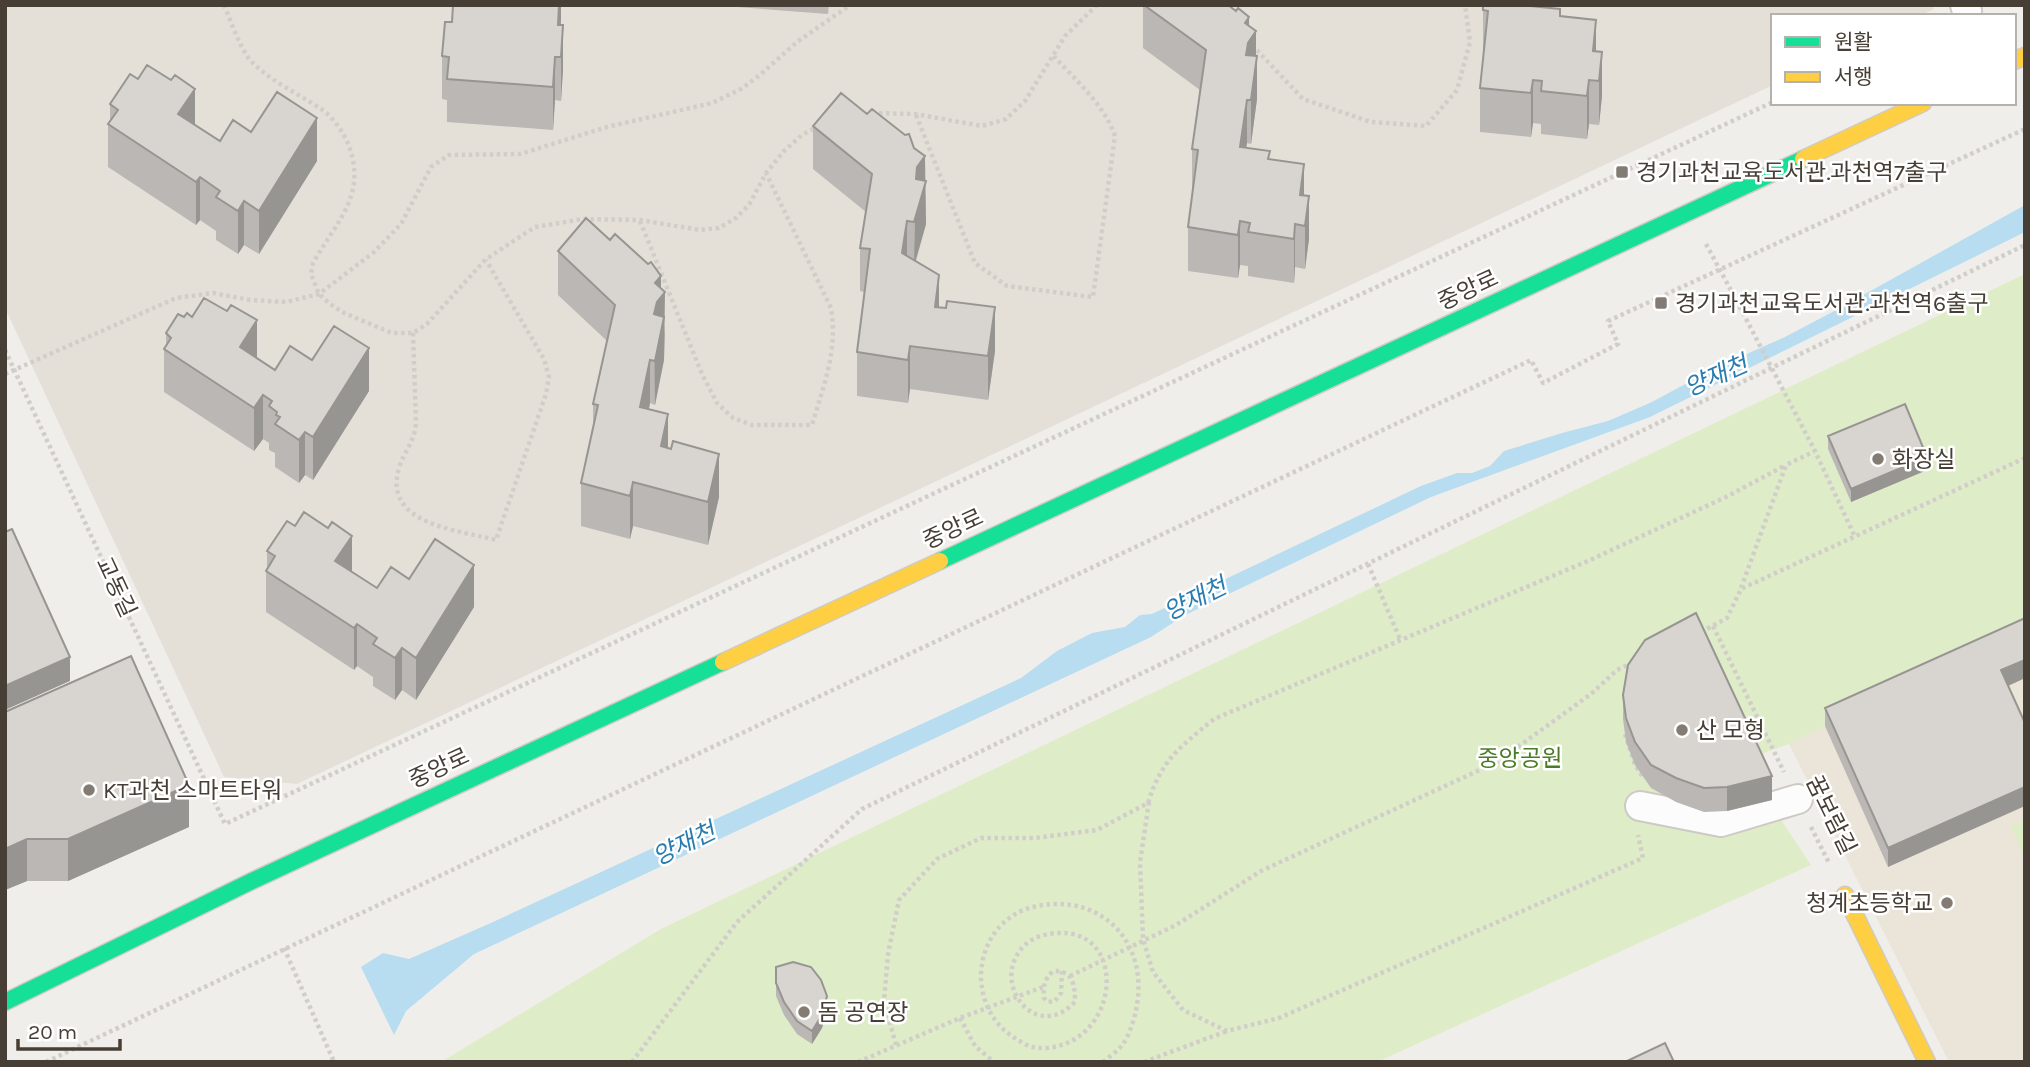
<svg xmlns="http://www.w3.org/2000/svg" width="2030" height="1067" viewBox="0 0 2030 1067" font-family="Karla,'Noto Sans KR',sans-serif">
<rect width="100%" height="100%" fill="#f0eeea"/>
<!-- residential -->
<path fill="#e5e0d7" d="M5,5H1932L1934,9L1919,16H1773V85L297,784L224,777L5,308Z"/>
<!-- education -->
<path fill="#ebe5d9" d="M2025,627V1062H1949L1789,744Z"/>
<!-- green -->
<path fill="#dfecc8" d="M2025,274V627L1789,744L1742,761L1811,865L1377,1062H441L661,929Z
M2025,819V859L2010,826Z"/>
<!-- water -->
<path fill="#b8dcf0" d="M2025,205V232L1650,417L1431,497L1185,615L1151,637L474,954L406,1011L394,1035L361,967L383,953L409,959L493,922L1021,678L1057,651L1092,633L1125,627L1140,615L1152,614L1421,486L1457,473H1472L1490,466L1504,451L1562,433L1608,421L1652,402L1715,368L1785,337L1840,308Z"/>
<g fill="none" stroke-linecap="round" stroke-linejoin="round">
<!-- street casing -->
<g stroke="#cdcac6" stroke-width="32">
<path id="street" d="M1965,5L1967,11
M1640,806L1721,822L1798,799"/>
</g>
<!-- fast casing -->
<g stroke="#d0cbc0" stroke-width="19">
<path id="fast" d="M940,561L1803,159
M5,1002L252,881L723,662"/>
</g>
<!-- slow casing -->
<g stroke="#d0cbc0" stroke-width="19">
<path id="slow" d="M2014,61L2025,56
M1803,159L1923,103
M723,662L940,561
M1845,895L1927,1062"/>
</g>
<!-- path -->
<path stroke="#d1ceca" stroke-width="4.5" stroke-dasharray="3.5 3.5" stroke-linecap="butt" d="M224,5C231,21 241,52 253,63C273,83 301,95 324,111C334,119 344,133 349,146C367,196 336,222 313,263L311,274L319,294L330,304L344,313L392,333H413L427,324L486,259L535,227L583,219L640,220L700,230L719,228L736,218L749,205L766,173L784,151L802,135L817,127
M1252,45L1303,99L1371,122L1426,126L1457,90L1470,42L1465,5
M872,113L915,114L982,126L1006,119L1025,101L1065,36L1097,5
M916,115L975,263L1007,286L1093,297L1115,136C1105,105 1074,79 1053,55
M640,221L702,374L717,403L733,418L752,425H812C824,384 838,351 831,308L766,173
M1706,244L1733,294
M413,333L416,423C414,444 404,451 399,468C382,525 459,530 496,540L546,394L549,377L544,359L486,260
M5,350L225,824L1773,102
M5,374L176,298L213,293L250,300L286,302L319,294L373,253L401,224L431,167L449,155L520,154L607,127L712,103L741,89L760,75L797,42L850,5
M1368,564L1400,639
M1741,588L1786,465L1815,451L1855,537
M1713,626L1784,772
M1701,632L1727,618L1741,589L2025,458
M1625,734L1635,765L1643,777
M1149,802L1140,862L1143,939L1153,972L1183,1010L1227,1031L1279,1018L1643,858L1638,835
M1811,827L1829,863
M284,948L334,1062
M1062,971L1061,993L1055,1001L1048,1002L1044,998C1043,986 1044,980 1053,971C1073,970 1075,985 1075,1002C1034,1045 987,979 1026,944C1035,936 1049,933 1060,933C1124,931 1121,1030 1058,1046C1051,1048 1040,1049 1032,1047C1027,1046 1022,1042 1018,1040C961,1008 972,919 1037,906C1104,893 1150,945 1136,1010C1134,1020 1129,1036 1123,1044C1118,1051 1109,1057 1103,1062
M1070,976L1176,925L1261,871L1497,762L1591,694L1617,670L1632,663
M960,1018L975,1046L994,1062
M896,1045L884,1001L888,954L899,900L937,859L981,838H1035L1097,830L1148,803C1162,759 1179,748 1214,719L1588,561L1726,497L1786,465
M46,1062L1531,360L1543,383L1618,344L1608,321L2025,129
M632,1062L737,922L862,809L2025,245
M858,1062L960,1018L1043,987
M1144,1062L1227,1031"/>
<!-- street -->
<use href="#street" stroke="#fdfcfc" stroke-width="28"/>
<!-- fast -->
<use href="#fast" stroke="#16e098" stroke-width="16"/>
<!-- slow -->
<use href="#slow" stroke="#ffcf43" stroke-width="16"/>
<!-- path-bridge -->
<path stroke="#d1ceca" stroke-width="4.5" stroke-dasharray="3.5 3.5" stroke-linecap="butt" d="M1733,294L1815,451"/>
</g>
<!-- wall -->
<path fill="#bab7b4" d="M561,5V25L563,69L561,101L555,100L553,130L447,122V100L442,99V56L452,22Z
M723,5H829L828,14L723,6Z
M1143,5H1228L1249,27L1256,56L1257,99L1251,144L1247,143L1246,148L1270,159L1304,196L1309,239L1305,269L1295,267L1294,283L1248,276V266L1240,265L1238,278L1188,271V227L1192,193V149L1200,90L1143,48Z
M1535,7L1560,16L1596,52L1602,96L1599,125L1589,124L1587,139L1541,134V124L1533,123L1531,137L1480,132V88L1484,54H1483V10Z
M110,104L195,125L220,141L251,132L317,161L259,254L244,245L238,254L216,240V231L200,220L196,225L108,167V124L110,122Z
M813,126L925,181L926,224L916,261L939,307L995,351L988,400L910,389L908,403L857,396V352L864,292L860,291V248L866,212L813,169Z
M558,251L661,288L665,335L664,360L655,405L650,403L649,409L668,448L719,497L708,545L633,526L630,539L581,526V483L593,429V404L607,341L558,295Z
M166,333L257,358L275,370L312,360L369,391L313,480L305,475L299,483L275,467V453L269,450V443L263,439L254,451L164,392V349L166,346Z
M1828,436L1927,470L1851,502L1828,449Z
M295,526L352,572L377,588L409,579L474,607L416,700L402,690L395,700L373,686V677L357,666L354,670L266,612V571L267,568V551Z
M2025,618V678L2008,686L1888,867L1825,726V708Z
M1623,695L1772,800L1727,811L1704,812L1676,802L1651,788L1635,765L1626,742L1623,719Z
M5,712L189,827L68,881H27L5,890Z
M776,967L827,1009L822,1028L812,1044L797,1034L784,1015L776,996Z"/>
<!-- shaded-wall -->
<path fill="#979592" d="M559,5H561V19L558,57V25Z
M1249,17V41L1256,31V66L1257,56V99L1251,144V100L1248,86L1245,23Z
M1596,20V64L1593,51Z
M563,25V69L561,101V57Z
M1602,52V96L1599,125V81Z
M555,57V100L553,130V87Z
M1533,80V123L1531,137V93Z
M1589,80V124L1587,139V96Z
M195,89V132L178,114Z
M1247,100V143L1240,190V147Z
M317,118V161L259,254V211Z
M925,156L926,224L914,266L916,179L917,167Z
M1304,164V207L1300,195Z
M200,177V220L196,225V182Z
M1309,196V239L1305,269V226Z
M244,201V245L238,254V211Z
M907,221V264L902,253Z
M1240,221V265L1238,278V235Z
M1295,224V267L1294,283V239Z
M939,275V319L935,350V307Z
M661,276V297L665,292L664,360L655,405L654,314L655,283Z
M995,307V351L988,400V356Z
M257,320V363L240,347Z
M910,346V389L908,403V360Z
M369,348V391L313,480V437Z
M650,360V403L640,450V407Z
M263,395V439L254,451V408Z
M668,414V458L661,446Z
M305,432V475L299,483V440Z
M719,454V497L708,545V502Z
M1927,457V470L1851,502V489Z
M633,482V526L630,539V496Z
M352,536V577L335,561Z
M474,565V607L416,700V658Z
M357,624V666L354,670V628Z
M402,648V690L395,700V658Z
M70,657V681L5,710V686Z
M2025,660V678L2001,689V670Z
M1772,776V800L1727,811V787Z
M189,785V827L68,881V839Z
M2025,787V806L1888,867V848Z
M27,839V881L5,890V849Z
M827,996V1009L822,1028L812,1044V1031Z"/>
<!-- building -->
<path fill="#d8d5d1" stroke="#979592" stroke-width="2" d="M453,5H559L558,25H563L561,57H555L553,87L447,79L449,57L442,56L445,22H452Z
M1144,5H1228L1236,11L1238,8L1249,17L1245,23L1256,31L1248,43L1246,55L1257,56L1251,100H1247L1240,147L1270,151L1268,159L1304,164L1300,195L1309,196L1305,226L1295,224L1294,239L1248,232L1250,223L1240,221L1238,235L1188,227L1198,150L1192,149L1206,50Z
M1483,5H1531V6L1560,9V16L1596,20L1593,51L1602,52L1599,81L1589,80L1587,96L1541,91L1542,81L1533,80L1531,93L1480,88L1488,11L1483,10Z
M147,65L171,80L175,75L195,89L178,114L220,141L233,120L251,132L277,92L317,118L259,211L244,201L238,211L216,197L220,191L200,177L196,182L108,124L118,110L110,104L130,74L138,79Z
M841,93L867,114L872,109L905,135L909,134L914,148L925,156L917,167L916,179L926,181L914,222L907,221L902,253L939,275L935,307L946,308L947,301L995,307L988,356L910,346L908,360L857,352L870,249L860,248L872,174L813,126Z
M586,218L610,240L615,234L648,264L651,262L661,276L655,283L665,292L657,302L654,314L664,317L655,361L650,360L640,407L668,414L661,446L671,449L673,441L719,454L708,502L633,482L630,496L581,483L598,405L593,404L615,305L558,251Z
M204,298L227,311L231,305L257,320L240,347L275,370L290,346L312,360L334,326L369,348L313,437L305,432L299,440L275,424L280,417L276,415L277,412L269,406L272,401L263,395L254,408L164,349L171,338L166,333L178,314L184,317L187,313L192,317Z
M1905,404L1927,457L1851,489L1828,436Z
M304,512L328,528L332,522L352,536L335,561L377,588L391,567L409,579L435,539L474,565L416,658L402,648L395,658L373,644L377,638L357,624L354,628L266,571L275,556L267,551L287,521L295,526Z
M12,529L70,657L5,686V532Z
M1696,613L1772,776L1727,787L1704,788L1676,778L1651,765L1635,742L1626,718L1623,695L1628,665L1645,640Z
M2025,618V660L2001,670L2025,723V787L1888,848L1825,708Z
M131,656L189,785L68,839H27L5,849V712Z
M793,962L811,967L821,980L827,996L822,1015L812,1031L797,1021L784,1002L776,983V967Z
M1665,1043L1674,1062H1625Z"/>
<!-- markers -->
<g fill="#827c74" stroke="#fff" stroke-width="2.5">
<rect x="1615" y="165" width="14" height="14" rx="3.5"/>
<rect x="1654" y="296" width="14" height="14" rx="3.5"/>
<circle cx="1878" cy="459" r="7"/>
<circle cx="1682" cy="730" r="7"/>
<circle cx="89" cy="790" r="7"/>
<circle cx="1947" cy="903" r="7"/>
<circle cx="804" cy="1012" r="7"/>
</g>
<g text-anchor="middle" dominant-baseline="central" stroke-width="5" stroke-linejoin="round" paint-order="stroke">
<!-- poi labels -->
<g font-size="23" fill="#473f35" stroke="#fff" text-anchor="start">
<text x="1636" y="172">경기과천교육도서관.과천역7출구</text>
<text x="1675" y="303">경기과천교육도서관.과천역6출구</text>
<text x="1892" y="459">화장실</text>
<text x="1696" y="730">산 모형</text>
<text x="103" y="790">KT과천 스마트타워</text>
<text x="1933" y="903" text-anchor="end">청계초등학교</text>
<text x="818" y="1012">돔 공연장</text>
</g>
<!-- street labels -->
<g font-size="23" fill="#473f35" stroke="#fff">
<text transform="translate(1468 290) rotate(-25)">중앙로</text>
<text transform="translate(953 529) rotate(-25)">중앙로</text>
<text transform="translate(116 587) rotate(65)">교동길</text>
<text transform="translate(439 768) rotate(-25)">중앙로</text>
<text transform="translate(1831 815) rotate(64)">꿈보람길</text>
</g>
<!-- park labels -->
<g font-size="23" fill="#4a7b26" stroke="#fff">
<text x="1520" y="758">중앙공원</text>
</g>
<!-- water labels -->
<g font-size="24" font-style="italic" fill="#297caf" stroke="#fff">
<text transform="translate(1716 376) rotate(-24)">양재천</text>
<text transform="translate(1195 599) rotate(-26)">양재천</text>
<text transform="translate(684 844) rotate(-26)">양재천</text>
</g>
</g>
<!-- border -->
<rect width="2030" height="1067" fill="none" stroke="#473f35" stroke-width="14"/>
<!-- legend -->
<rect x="1771" y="14" width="245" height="91" fill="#ffffff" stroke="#b5b2ae" stroke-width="2"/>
<rect x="1785" y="37" width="35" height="10" fill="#16e098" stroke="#b5b2ae" stroke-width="2"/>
<text x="1834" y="49" font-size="21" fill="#473f35">원활</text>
<rect x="1785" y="72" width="35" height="10" fill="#ffcf43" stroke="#b5b2ae" stroke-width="2"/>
<text x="1834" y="84" font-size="21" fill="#473f35">서행</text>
<!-- scale -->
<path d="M18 1039v10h102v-10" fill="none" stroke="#473f35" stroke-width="3.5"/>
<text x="28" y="1039" font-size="21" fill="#473f35" stroke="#ffffff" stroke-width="5" paint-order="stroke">20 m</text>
</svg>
